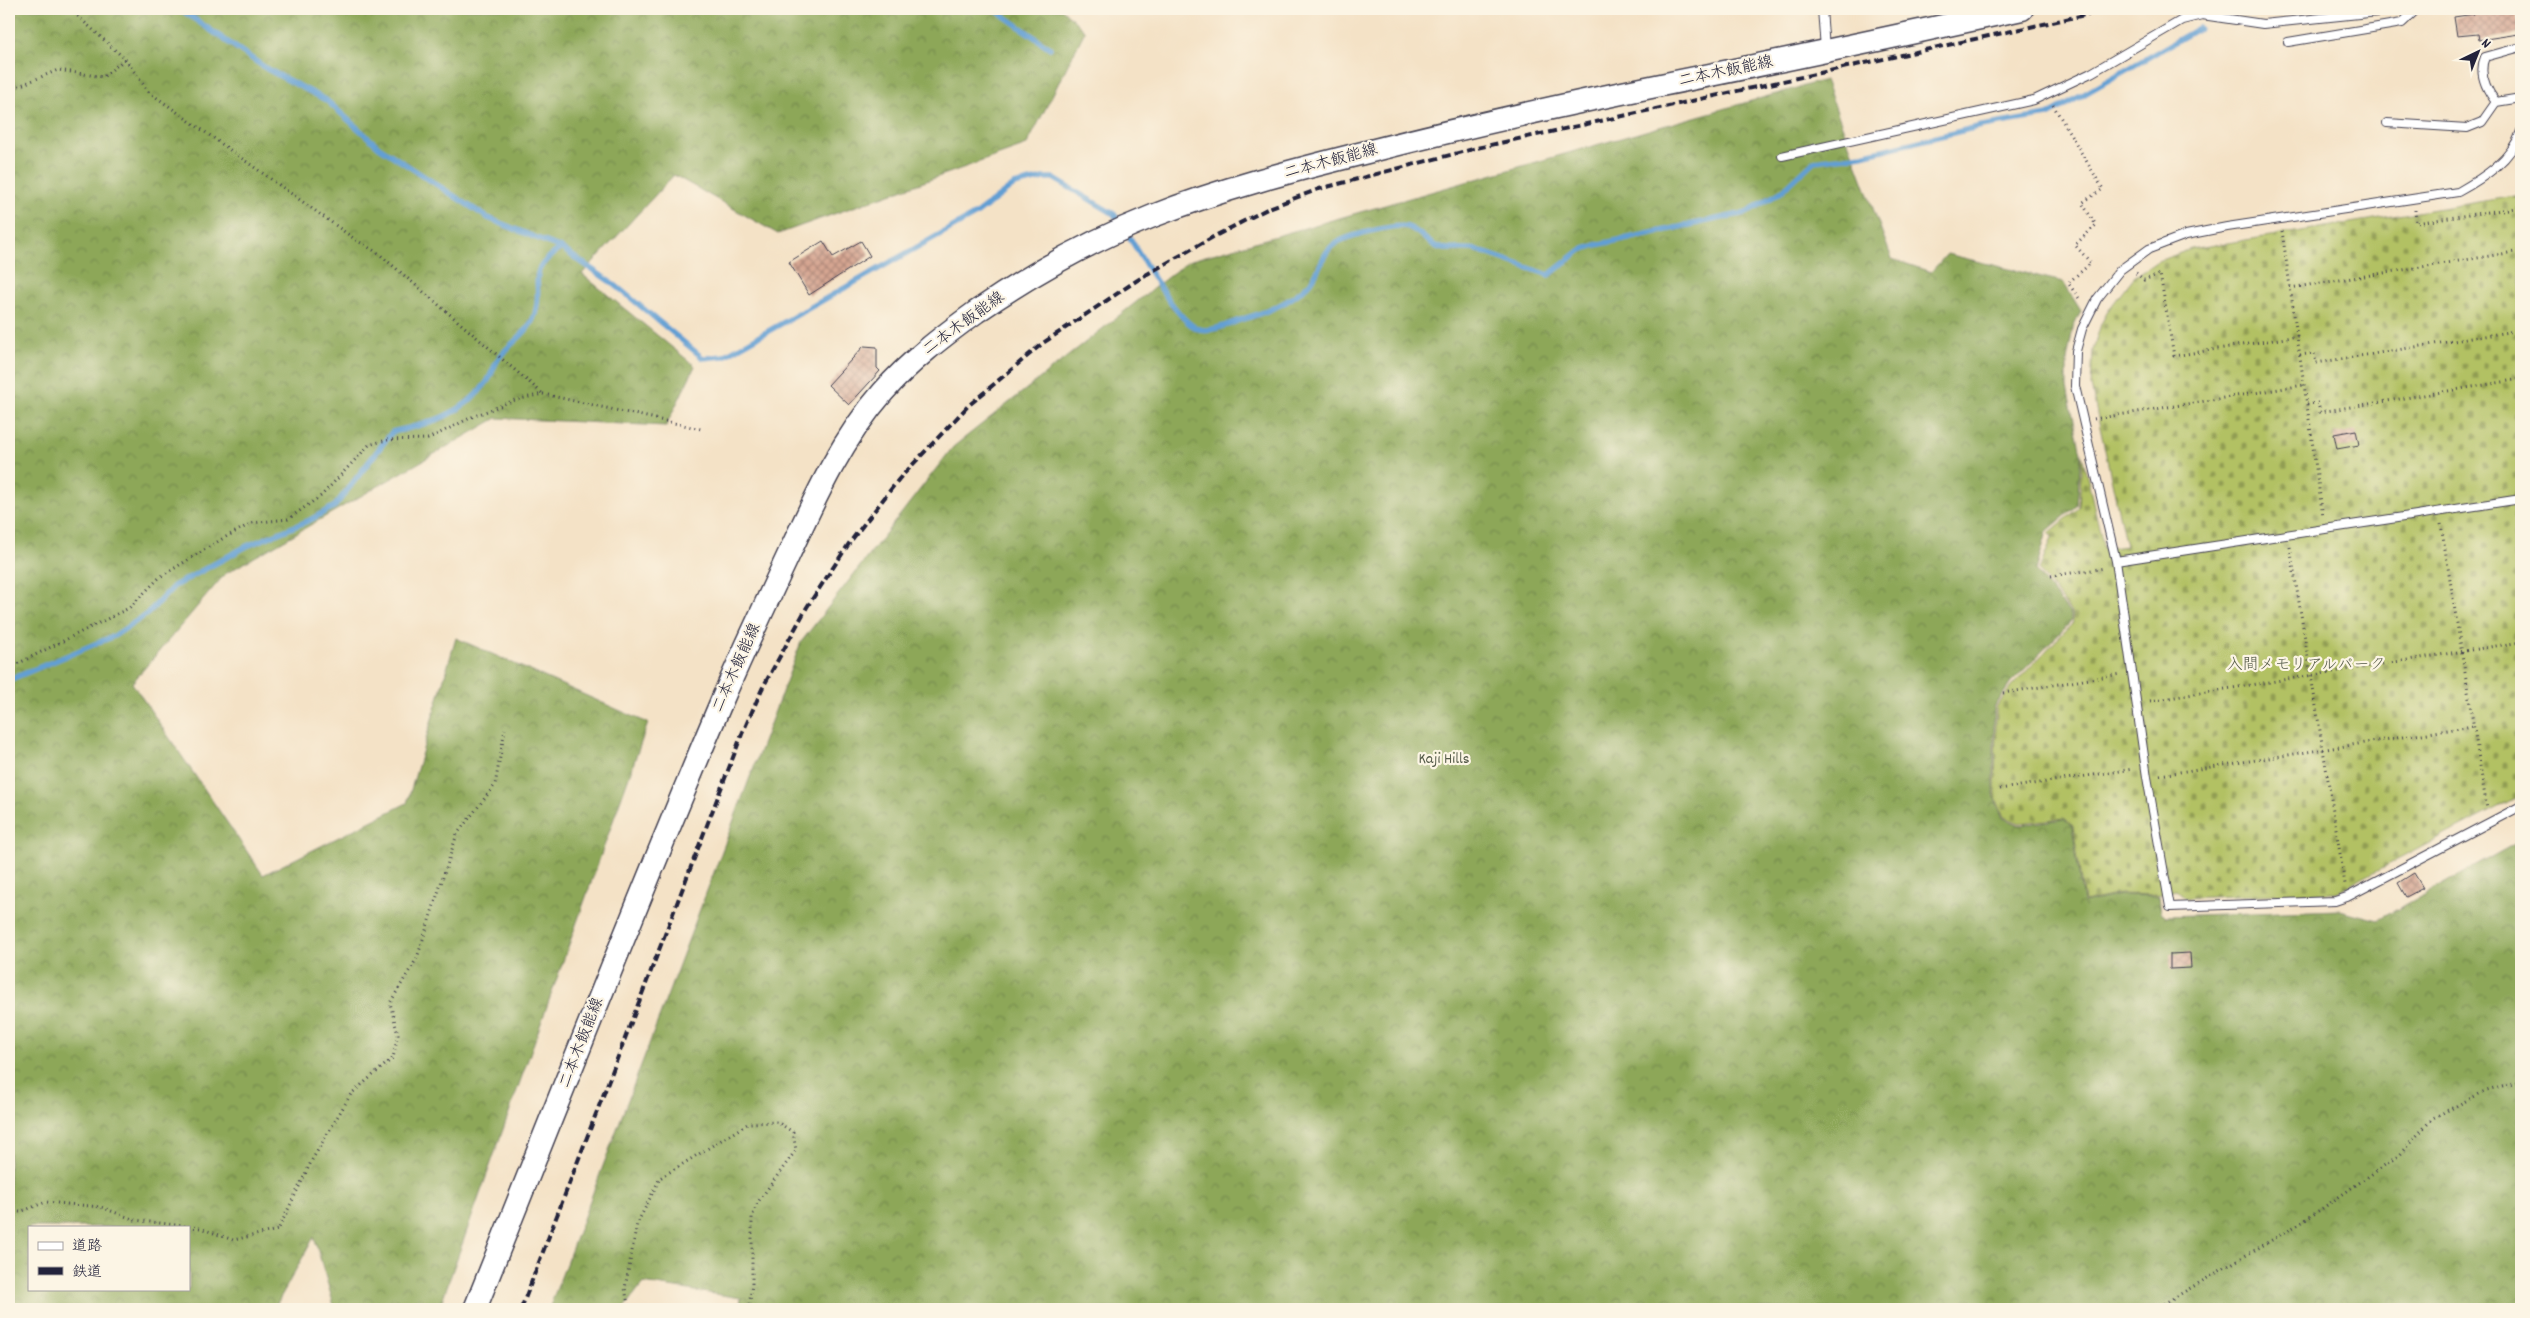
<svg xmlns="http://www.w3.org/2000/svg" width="2530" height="1318" viewBox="0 0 2530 1318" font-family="Dekko,'Klee One',sans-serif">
<defs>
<pattern id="forest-crowns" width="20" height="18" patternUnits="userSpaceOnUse" patternTransform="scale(1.25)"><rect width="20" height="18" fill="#8da759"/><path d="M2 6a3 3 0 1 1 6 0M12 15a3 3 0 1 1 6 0" fill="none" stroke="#73884b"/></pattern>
<pattern id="cemetery-stones" width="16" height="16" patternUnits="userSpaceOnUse" patternTransform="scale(1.25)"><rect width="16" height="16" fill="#b2c163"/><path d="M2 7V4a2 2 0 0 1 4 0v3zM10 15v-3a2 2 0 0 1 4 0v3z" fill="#909c53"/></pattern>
<pattern id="building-cross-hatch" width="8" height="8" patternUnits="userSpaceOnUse" patternTransform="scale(1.25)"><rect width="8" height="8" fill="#d5a591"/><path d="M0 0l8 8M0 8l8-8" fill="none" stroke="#ac8678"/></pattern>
</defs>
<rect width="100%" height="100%" fill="#fcf5e5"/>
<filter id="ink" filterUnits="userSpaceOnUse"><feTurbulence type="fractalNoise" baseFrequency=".02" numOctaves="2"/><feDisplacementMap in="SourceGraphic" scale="10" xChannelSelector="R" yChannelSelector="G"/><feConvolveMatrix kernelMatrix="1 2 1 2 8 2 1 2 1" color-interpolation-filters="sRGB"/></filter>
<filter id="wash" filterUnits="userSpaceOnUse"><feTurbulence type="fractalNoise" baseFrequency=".0096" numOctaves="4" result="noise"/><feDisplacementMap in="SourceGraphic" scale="20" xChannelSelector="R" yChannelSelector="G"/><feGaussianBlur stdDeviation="1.12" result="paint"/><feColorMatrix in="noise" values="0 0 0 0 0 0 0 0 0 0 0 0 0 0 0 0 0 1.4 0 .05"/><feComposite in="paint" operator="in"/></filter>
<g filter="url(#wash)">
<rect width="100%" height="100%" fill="#f4e2c6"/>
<!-- forest -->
<path fill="url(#forest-crowns)" stroke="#58644a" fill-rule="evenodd" d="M9,9H1062L1085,31L1027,145L778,234L674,175L582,274L695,366L666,426L497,418L225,574L132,683L263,875L407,803L456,638L648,723L439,1309H335L314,1237L274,1309H9ZM29,1227H189V1289H29Z
M1825,80L1892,259L1931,272L1947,254L2063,282L2081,311L2073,328L2067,360V388L2081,453L2077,506L2047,531L2036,571L2071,615V622L2010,684L1994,708V796L2003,818L2020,825L2064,819L2072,825L2083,903L2120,895L2159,896L2161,912L2166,916L2340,910L2378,920L2521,841V1309H739L741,1298L643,1283L623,1309H549L801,642L953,447L1188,261Z"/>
<!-- cemetery -->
<path fill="url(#cemetery-stones)" stroke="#6a724f" d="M2521,195V795L2336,892L2185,898L2176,890L2157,895L2120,894L2084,902L2073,825L2064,818L2020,823L2004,817L1995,796L1996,708L2011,687L2073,623L2072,614L2039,570L2053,536L2049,533L2079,508L2082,455L2104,549L2126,546L2091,386L2093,350L2101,324L2109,309L2134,277L2156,262L2191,249Z"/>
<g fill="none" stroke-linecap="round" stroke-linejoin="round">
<!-- stream -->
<path stroke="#629fd3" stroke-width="5.5" d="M180,9L267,69L326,100L379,147L488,218L561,248
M994,9L1050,48
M2252,13L2268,9
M1127,233C1140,254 1177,323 1199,329C1211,333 1231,323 1243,319C1267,312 1290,303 1309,284C1322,270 1321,248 1342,240C1353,235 1397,223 1408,227C1420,231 1427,244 1440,248C1452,251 1464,247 1477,250L1549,275L1581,250L1596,245L1745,213L1781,192L1814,161L1862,155L1982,126L2048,115L2199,28
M9,680L114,636L147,614L174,586L247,546L310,520L335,506L392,432C429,424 463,415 487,382C492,374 494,365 499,358C510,342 529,334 535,314C545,281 522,275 561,248L615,285L703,358L724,356L976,214L1014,185L1044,178H1053L1114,214L1120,223"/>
</g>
<g id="blocks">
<!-- building -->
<path fill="url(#building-cross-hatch)" d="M2473,9H2516L2519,34L2479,40L2478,34L2457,36L2454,17L2474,14Z
M823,241L833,257L861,241L870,256L809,295L789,262Z
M864,346L877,347V368L880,371L849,405L828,385Z
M2356,430L2359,445L2337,449L2334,434Z
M2414,873L2423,888L2406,897L2398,883Z
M2190,953L2191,968L2170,969V954Z"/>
</g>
</g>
<g filter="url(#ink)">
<use href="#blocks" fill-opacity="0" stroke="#423f50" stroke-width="1"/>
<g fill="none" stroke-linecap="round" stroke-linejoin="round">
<!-- lane casing -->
<g stroke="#423f50" stroke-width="10">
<path id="lane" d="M1822,9L1825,49
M2288,42L2402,23L2417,9
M2521,47L2485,57C2478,73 2486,89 2496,102L2521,98
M2387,123L2467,128L2482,122L2496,102
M2521,131C2512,160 2483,178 2458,192L2227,227L2186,235L2149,249L2120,270L2097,299L2082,329L2076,351L2075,386L2116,561L2147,777L2170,907L2335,901L2347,897L2521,806
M1782,156L2034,100L2091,73L2182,20L2202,15L2263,24L2407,9
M2116,561L2521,499"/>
</g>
<!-- secondary casing -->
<g stroke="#423f50" stroke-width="25">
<path id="secondary" d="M475,1309C557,1105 637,900 723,698C744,650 766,603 788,556C815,498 841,440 883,392C910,361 943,336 976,312C1031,274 1090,241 1153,216C1221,189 1295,170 1367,152C1464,127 1562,105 1661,85C1781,61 1902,35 2022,9"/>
</g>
<!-- path -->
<path stroke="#423f50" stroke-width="3" stroke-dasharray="1 4" stroke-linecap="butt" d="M125,59L149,92L356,240L378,253L543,394
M9,90L58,70L103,77L125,59L70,9
M2053,105L2103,189L2082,203L2096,225L2075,245L2091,263L2068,283L2081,301
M2415,210L2416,223L2521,207
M2282,231L2323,517
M2136,273L2144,280L2160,274L2174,356L2298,336
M2290,288L2521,251
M2300,355L2314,353L2316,363L2521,330
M2307,404L2318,403L2320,412L2521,379
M2094,419L2304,385
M2441,524L2487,809
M2290,547L2345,884
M2051,576L2105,568
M9,668L129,608L160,577L222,539L252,523L288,519L321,496L369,445L386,440L428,439L472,417L515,400L543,394L701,429
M2003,693L2121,674
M2150,701L2521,642
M2160,775L2473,726
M2000,789L2133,769
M9,1211L20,1212L46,1202L101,1207L135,1220L200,1228L233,1240L278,1230L312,1160L351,1094L393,1058L398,1035L390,1003L417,958L457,834L495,785L505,729
M625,1309L628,1305L625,1288L637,1224L660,1178L749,1123L777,1122L793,1132L796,1150L758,1202L752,1217V1283L749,1309
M2155,1309L2304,1221L2398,1156L2433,1118L2483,1092L2521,1082"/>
<!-- lane -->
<use href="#lane" stroke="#fff" stroke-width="8"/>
<!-- secondary -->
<use href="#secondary" stroke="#fff" stroke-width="22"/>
<!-- rail -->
<path stroke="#22223b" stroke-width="4" stroke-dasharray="8 4" stroke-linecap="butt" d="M521,1309L742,734L762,689L807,607L850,542L899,479L968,406L1043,343L1142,277L1213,237L1269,208L1319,189L1477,148L2112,9"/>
</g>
</g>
<g text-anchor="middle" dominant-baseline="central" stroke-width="4.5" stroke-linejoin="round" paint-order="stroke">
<!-- street labels -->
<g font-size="16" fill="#22223b" stroke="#fcf5e5">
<text transform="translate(1726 72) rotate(-12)">二本木飯能線</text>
<text transform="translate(1331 162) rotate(-15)">二本木飯能線</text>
<text transform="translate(964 324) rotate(-36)">二本木飯能線</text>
<text transform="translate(737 668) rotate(-66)">二本木飯能線</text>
<text transform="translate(582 1043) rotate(-69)">二本木飯能線</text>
</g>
<!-- park labels -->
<g font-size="16" fill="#545a49" stroke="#fcf5e5">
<text x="2306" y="665">入間メモリアルパーク</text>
<text x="1444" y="759">Kaji Hills</text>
</g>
</g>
<!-- margin -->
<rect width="2530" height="1318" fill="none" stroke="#fcf5e5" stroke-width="30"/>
<!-- legend -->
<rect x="28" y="1226" width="162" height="65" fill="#fcf5e5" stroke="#a5a1a1"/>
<rect x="38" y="1242" width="25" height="8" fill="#ffffff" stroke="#a5a1a1"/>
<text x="72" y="1250" font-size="15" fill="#22223b">道路</text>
<rect x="38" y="1267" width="25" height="8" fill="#22223b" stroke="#a5a1a1"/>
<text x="72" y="1276" font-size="15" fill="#22223b">鉄道</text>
<!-- north arrow -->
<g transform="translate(2478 52) rotate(43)" stroke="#fcf5e5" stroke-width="4" paint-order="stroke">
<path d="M0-4L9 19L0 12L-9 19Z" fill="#22223b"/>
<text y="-8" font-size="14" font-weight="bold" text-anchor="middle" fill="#22223b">N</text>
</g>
</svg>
